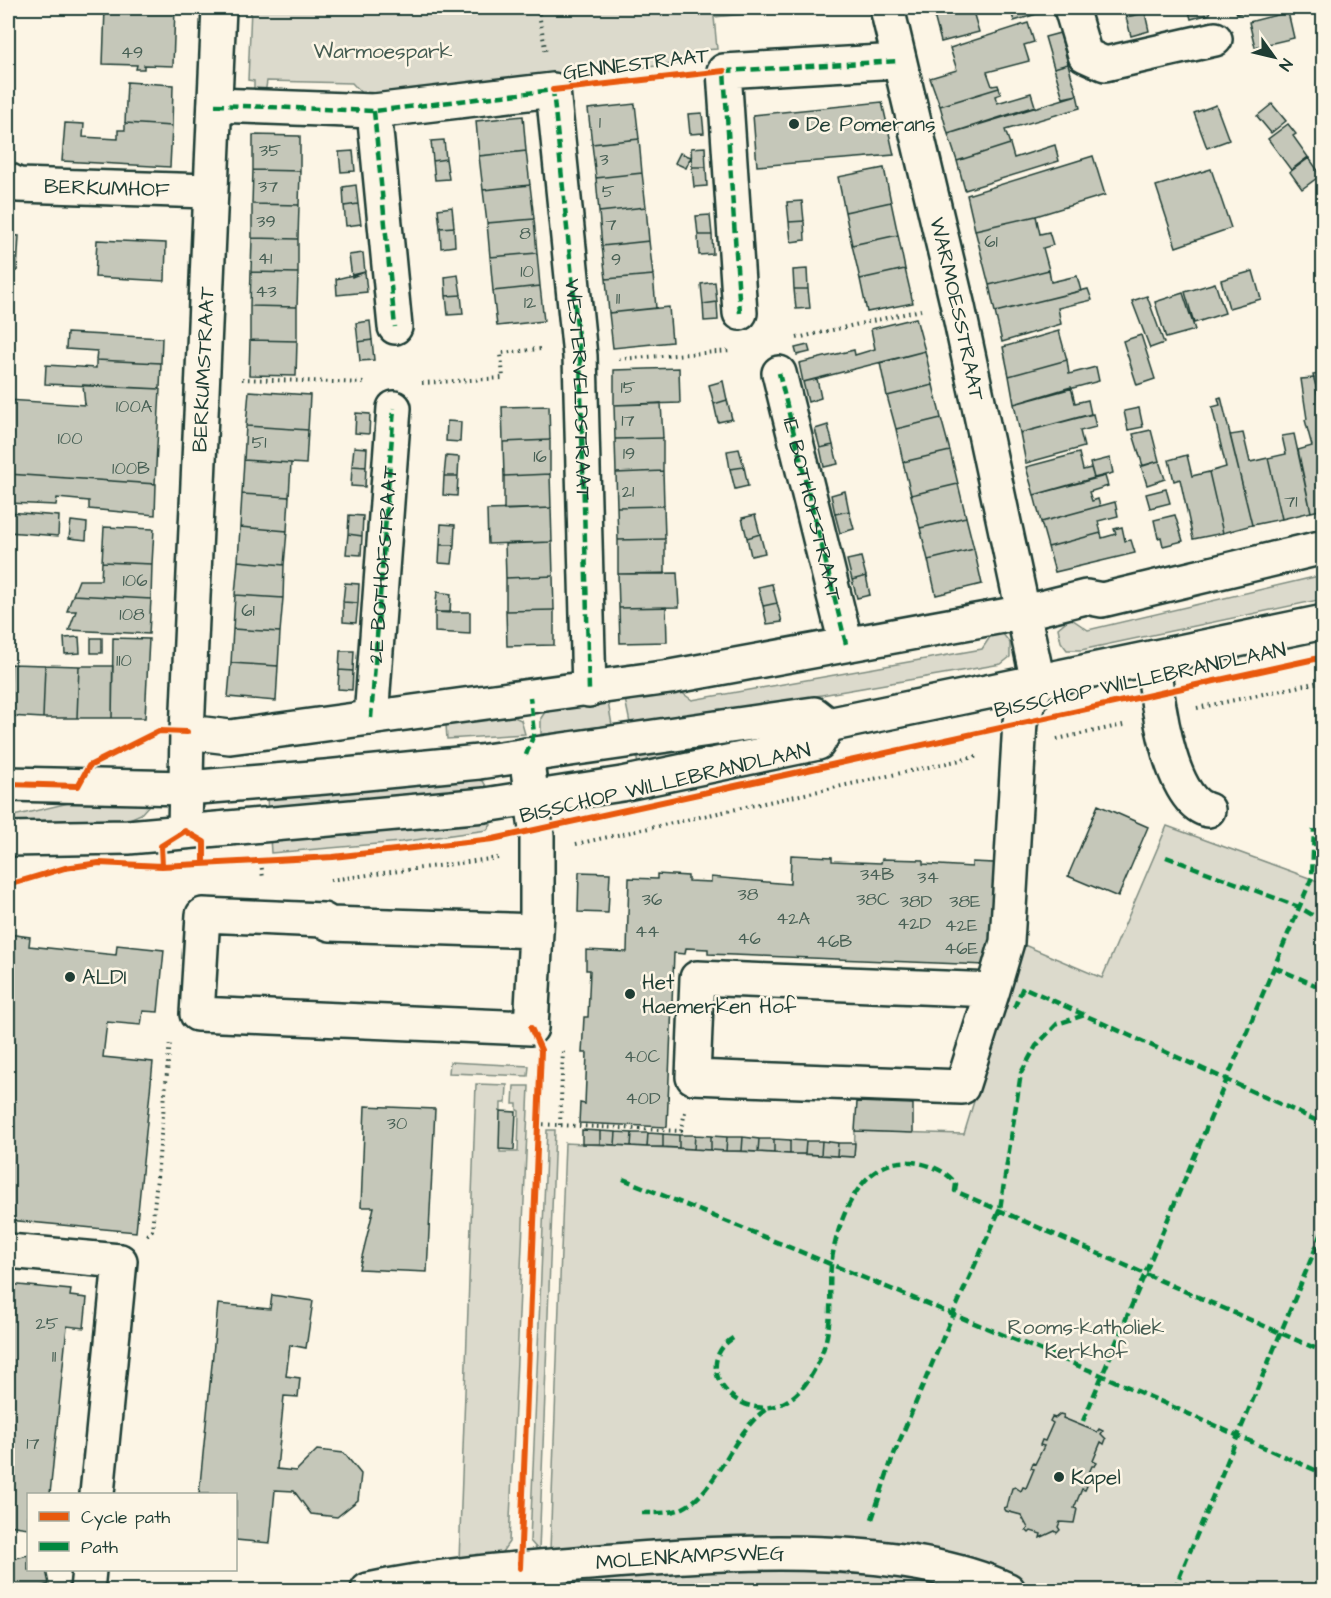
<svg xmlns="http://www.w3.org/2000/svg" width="1331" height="1598" viewBox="0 0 1331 1598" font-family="'Architects Daughter',sans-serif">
<rect width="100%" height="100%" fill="#fcf5e5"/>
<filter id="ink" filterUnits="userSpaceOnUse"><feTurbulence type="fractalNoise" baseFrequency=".0167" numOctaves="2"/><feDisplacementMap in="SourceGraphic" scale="12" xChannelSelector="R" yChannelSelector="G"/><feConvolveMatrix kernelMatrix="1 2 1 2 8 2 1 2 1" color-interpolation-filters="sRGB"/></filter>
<g filter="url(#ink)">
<!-- green -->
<path fill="#dcdacc" stroke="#7e8c80" stroke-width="1.5" d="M251,8H809L714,17L717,49L704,50L685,63L365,97L352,83L267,81L265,94H254V81L248,80Z
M1323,575V599L1081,650H1067L1061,642L1058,628L1070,618L1088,630Z
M992,634H1003L1010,643V657L1001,664L631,728L625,699L678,690L692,700L982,649Z
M608,702L613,731L541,734V718L545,712Z
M512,716L521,720L525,734L447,739L446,725Z
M694,745V754L638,766L636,752Z
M471,778L483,781L487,788L268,812L267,796Z
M73,802H149L150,804L141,814L125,821L9,830V817Z
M490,820L491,825L487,830L401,842L271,853L270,837Z
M1167,826L1323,883V1590H1036L1021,1584L550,1550L565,1143L854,1157L855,1131L964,1134L1022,944L1102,978Z
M450,1062L529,1066L528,1076L449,1073Z
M476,1084L507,1085L506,1103H501L500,1152H518L519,1111L517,1110V1104H513L514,1086H529L509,1542L500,1555L459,1561Z
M547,1130H555L539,1551L530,1541Z
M742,1570H829L830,1573L890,1576L959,1590H463L658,1573Z"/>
<!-- building -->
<path fill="#c5c7b9" stroke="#1f3d34" stroke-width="1.5" d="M105,8H175L173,66L144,65V69H136L137,65L103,64Z
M932,8H972L979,32L941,42Z
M1010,8H1052L1053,9L1014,21Z
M1123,8H1143L1145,13L1126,17Z
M1188,8H1208L1210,14L1191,19Z
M1235,8H1255V9L1237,14Z
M1288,12L1294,38L1255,47L1249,22Z
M1145,13L1149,31L1131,36L1126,17Z
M1028,23L1034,42L1024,45L1029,61L987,72L992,86L998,85L999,88L940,106L930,78L957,70L950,48Z
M1060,33L1068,64L1054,68L1045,37Z
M1068,64L1077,95L1063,98L1054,68Z
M127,82L173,85L172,126L125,123Z
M999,88L1001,94L995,96L997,103L1031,93L1035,106L948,134L940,106Z
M1077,95L1080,108L1005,130L1010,144L957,161L948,134Z
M882,102L894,155L757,166L753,115Z
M635,104L639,139L592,144L588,109Z
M1272,104L1286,121L1271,133L1257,116Z
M1216,105L1229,140L1207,148L1194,113Z
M702,113L704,133L690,134L688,114Z
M523,116L526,151L479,156L476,121Z
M65,123L84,124L83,137L118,139V130H125V123L172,126L170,167L62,161Z
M1288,124L1296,134L1293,136L1308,157L1291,170L1268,139Z
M253,135L300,136V171L253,170Z
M639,139L642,173L596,178L592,144Z
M444,140L446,159L433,161L431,141Z
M1010,144L1014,158L1055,145L1059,161L965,190L957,161Z
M705,147L706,167H692L691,148Z
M353,151L355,171L341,172L339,152Z
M526,151L530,185L483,190L479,156Z
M680,153L691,157L686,168L675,163Z
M1093,156L1105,195L1036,216L975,230L967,195Z
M1309,158L1321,175L1302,189L1290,172Z
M446,159L449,179L435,180L433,161Z
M692,167H706L707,186L694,187Z
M884,168L891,202L845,212L838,177Z
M1211,169L1231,228L1176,247L1156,186Z
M253,170L300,171L299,205L252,204Z
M642,173L646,207L599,212L596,178Z
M356,185L358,204L344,206L343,187Z
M530,185L534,219L487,223L483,190Z
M802,201L804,221L789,222L787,202Z
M891,202L898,235L852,245L845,212Z
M252,204L299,205L298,239L252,238Z
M358,204L361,224L346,226L344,206Z
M452,207L454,227L440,228L438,209Z
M646,207L649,241L602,246L599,212Z
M710,215L712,235H698L696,216Z
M1036,216L1040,234L1049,232L1053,245L1043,248L1049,270L989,285L975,230Z
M534,219L537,253L490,257L487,223Z
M804,221L805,240L791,242L789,222Z
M454,227L455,246L441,248L440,228Z
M8,235L19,236L17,271H8Z
M698,235H712L713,254L699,255Z
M898,235L905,269L860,279L852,245Z
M252,238L298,239V273L251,272Z
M97,240L166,243L165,281L95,277Z
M649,241L653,275L606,279L602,246Z
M363,253L365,272L352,277L349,255Z
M537,253L540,286L493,291L490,257Z
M807,269L808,289H794L793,270Z
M905,269L913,303L867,312L860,279Z
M1049,270L1051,282L1077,276L1081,291L995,312L989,285Z
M1253,271L1261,299L1229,308L1221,280Z
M251,272L298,273L297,307L250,306Z
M365,272L367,292L337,295L336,279Z
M458,275L461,295L446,296L445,277Z
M653,275L656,308L609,313L606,279Z
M715,282L717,302L703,304L701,284Z
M1215,283L1225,313L1194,323L1185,292Z
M540,286L544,321L497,326L493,291Z
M794,289H808L810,308L796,309Z
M1088,289L1092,300L1058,308L1061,324L1002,342L995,312Z
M1183,293L1195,330L1166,338L1155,302Z
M461,295L463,314L448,315L446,296Z
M1147,296L1164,343L1150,348L1132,301Z
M717,302L718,320L704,321L703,304Z
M250,306L297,307V341L250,340Z
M669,307L672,342L613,348L609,313Z
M916,318L925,351L803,382L799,363L854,350L855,355L875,349L871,329Z
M370,321L372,340L358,342L356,323Z
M1059,331L1067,360L1009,376L1003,347Z
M67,333L162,338L161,363L96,360L97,351L66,349Z
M1141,335L1155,379L1137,385L1123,341Z
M250,340L297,341L296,376L249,375Z
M372,340L374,360L360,361L358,342Z
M808,345L810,352L797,355L795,348Z
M925,351L933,385L887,396L880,363Z
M96,360L161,363L160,389L45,384L46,365L96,368Z
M1067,360L1069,374L1096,367L1099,381L1014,404L1009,376Z
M679,368L680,403L614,405V370Z
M1324,373V393L1318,395L1313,375Z
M1314,378L1324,424V509L1311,512L1298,450L1312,446L1305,420L1307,419L1301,379Z
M817,379L821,398L808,402L803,382Z
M723,381L727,400L714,404L709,385Z
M83,385L160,389L155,484L8,474V400L85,405Z
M933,385L941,418L896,429L887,396Z
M1071,387L1075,403L1088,400L1091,414L1020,433L1014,404Z
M249,391L310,395L308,430L246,426Z
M1221,397L1252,525L1223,533L1209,472L1226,467L1212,407L1220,405L1218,398Z
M727,400L732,419L718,422L714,404Z
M661,403L663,438L615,439L614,405Z
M549,406L550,440L503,442L502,407Z
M1139,408L1143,427L1128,430L1124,411Z
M356,413L370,414L369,434L355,433Z
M1093,414L1096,427L1080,431L1084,447L1026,463L1020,433Z
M941,418L950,451L903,462L896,429Z
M447,421L461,422L460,442L446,441Z
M828,425L833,445L820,448L815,429Z
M246,426L308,430L306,464L244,460Z
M1151,430L1159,461L1143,466L1133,434Z
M1243,433L1250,462L1268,458L1282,519L1252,525L1230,435Z
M1294,434L1311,512L1282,519L1268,458L1286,454L1282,436Z
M663,438V471L616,473L615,439Z
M550,440V474L504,476L503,442Z
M833,445L838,464L824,467L820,448Z
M354,447L367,448L366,467L352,466Z
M739,449L744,467L730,469L727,451Z
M950,451L958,484L911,495L903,462Z
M1079,453L1083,470L1091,468L1094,478L1034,495L1026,467Z
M1187,455L1192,476L1209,472L1223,533L1193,539L1180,479L1174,481L1169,460Z
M446,456L459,457L458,476H444Z
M1110,458L1113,473L1094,478L1090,463Z
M244,460L291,463L289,497L242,494Z
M1159,461L1165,479L1147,485L1141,466Z
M352,466L366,467L365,487L351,486Z
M744,467L748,486L735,489L730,469Z
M663,471L664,506L617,507L616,473Z
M8,474L156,484L155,515L89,509V501L57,498L56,505L8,503Z
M550,474L551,508L504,510V476Z
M444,476H458L457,496L443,495Z
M1105,476L1108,486L1089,492L1092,501L1098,499L1100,506L1041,522L1034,495Z
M958,484L966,517L920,528L911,495Z
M1166,489L1170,503L1150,508L1146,494Z
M845,491L849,511L835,514L831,495Z
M242,494L289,497L287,531L240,527Z
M1115,502L1118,516L1098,521L1101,533L1048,547L1041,522Z
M664,506L665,539L618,540L617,507Z
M551,508L552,542L488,544L487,510Z
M849,511L854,529L840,533L835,514Z
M8,512L59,516L58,536L8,532Z
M349,515L363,516L362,536L348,534Z
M755,515L760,534L747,538L742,518Z
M1175,515L1183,541L1163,546L1161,537L1158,538L1154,520Z
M966,517L974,549L928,560L920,528Z
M71,521L87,523L86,540L69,538Z
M441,524L455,525L454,545H440Z
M104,527L154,529L152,564L102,562Z
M240,527L287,531L284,565L238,561Z
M1122,527L1125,541L1131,540L1135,553L1055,572L1048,547L1101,533L1102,538L1116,534L1114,529Z
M348,534L362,536L361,555L346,554Z
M760,534L765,553L751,556L747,538Z
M665,539V574H618V540Z
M552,542L553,576L506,578L505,544Z
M440,545H454L452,564L439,563Z
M974,549L982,584L936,595L928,560Z
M861,557L866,576L852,580L847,560Z
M238,561L284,565L283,598L235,595Z
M102,562L152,564L151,599L73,595L79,580H101Z
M677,573L679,607L619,608L618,574Z
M553,576L554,610L506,611V578Z
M866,576L870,595L857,598L852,580Z
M345,583L359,584L358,603L343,602Z
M772,584L777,603L763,606L758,587Z
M437,592L451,594L450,613L435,612Z
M73,595L151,599L149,634L69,630L76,611H67Z
M235,595L283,598L280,632L233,629Z
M343,602L358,603L356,623L343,622Z
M777,603L782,622L767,624L763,606Z
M666,607L667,642L620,643L619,608Z
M554,610V645L507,646L506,611Z
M435,612H470V634L435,632Z
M233,629L280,632L278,666L231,663Z
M79,637L80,653L65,654L64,638Z
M91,638H102V653H91Z
M113,638L149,639L145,718H112Z
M340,651H354L353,671L339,670Z
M8,663L11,664L9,716H8Z
M231,663L278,666L276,701L228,697Z
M11,664L45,665L43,718L9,716Z
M45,665L79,666L77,718H43Z
M79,666H113L112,718H77Z
M339,670L353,671L352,690L338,689Z
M1098,805L1148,827L1118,897L1068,876Z
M791,855L832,857V861L881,863L882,859L923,860V864L972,867V862L994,863L991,954L986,965L708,954V949L686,948L685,954L674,953L667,1127L579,1123L580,1103L585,1104L587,1053H582L584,1017H588L590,970H586V950L627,952L629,878L657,879V874L688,876V881L711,882V877L790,884Z
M579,872L610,873L608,913L578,912Z
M8,934L30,937L29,946L116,955L117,945L164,950L158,1012L143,1011L141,1025L107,1022L103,1057L153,1062L136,1232L8,1220Z
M857,1102L913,1104V1133L855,1131Z
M365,1106L435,1109L427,1272L359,1269L374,1207H361Z
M500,1111L516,1112L514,1150L499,1149Z
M582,1130L600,1131V1144H582Z
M600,1131L616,1132L615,1145L600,1144Z
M616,1132L632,1133L631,1146L615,1145Z
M632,1133H648L647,1147L631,1146Z
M648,1133L663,1134V1147H647Z
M663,1134L679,1135V1148L663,1147Z
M679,1135H695L694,1149L679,1148Z
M695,1135L711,1136V1150L694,1149Z
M711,1136L727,1137L726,1151L711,1150Z
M727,1137H743L742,1151H726Z
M743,1137L759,1139L758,1152L742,1151Z
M759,1139H774V1153L758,1152Z
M774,1139L790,1140V1154L774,1153Z
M790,1140L806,1141L805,1154H790Z
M806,1141H822L821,1155L805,1154Z
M822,1141L838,1143L837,1156L821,1155Z
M838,1143H855L854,1157L837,1156Z
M8,1284L71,1290L70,1296L87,1298L84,1328L67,1326L50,1494H28V1528L8,1525Z
M272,1295L313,1301L306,1348L290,1345L286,1376L300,1378L298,1397L284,1396L277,1469L296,1471L317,1450L344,1453L361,1474L358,1500L337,1517L311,1514L294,1491L275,1490L270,1543L236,1540V1494H199L218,1304L270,1309Z
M1060,1414L1064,1415L1063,1418L1097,1432L1099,1429L1103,1431L1101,1434L1106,1439L1104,1444L1101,1442L1093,1461L1097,1463L1095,1466H1092L1084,1484L1087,1486L1085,1490L1082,1489L1074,1508L1077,1509L1074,1523L1060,1522L1058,1527L1060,1530L1057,1533L1055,1531L1040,1538L1041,1534L1031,1531L1029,1533L1026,1530L1028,1528L1021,1515L1006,1511L1004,1508L1007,1507L1012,1488L1015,1487L1021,1491L1023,1487L1026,1488L1034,1469L1031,1468L1033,1463L1035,1464L1044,1446L1040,1445L1042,1440L1045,1441L1053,1423L1050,1421L1052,1417L1055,1418Z
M28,1555V1570H46L49,1584L32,1590H8V1560Z"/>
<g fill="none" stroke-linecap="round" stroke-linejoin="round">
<!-- minor casing -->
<g stroke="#1f3d34" stroke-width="38">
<g id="minor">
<path id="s1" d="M887,8L958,307L1038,682L1020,722L1007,942L993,990L697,978L693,1077L962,1087L993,990"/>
<path d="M1071,8L1085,55L1105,64L1215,39"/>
<path id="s2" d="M215,105L374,111L553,90L580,356L589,690"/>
<path d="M374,111L395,327"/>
<path id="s3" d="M8,180L18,185L209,191"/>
<path d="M740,313L724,71L899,61"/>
<path id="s4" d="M779,373L846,644"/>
<path d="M1153,658C1156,693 1168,801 1208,810"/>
<path id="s5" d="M371,718L394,408"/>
<path d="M187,732L230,737L670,677L1025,612L1086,597L1102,600L1324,547"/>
<path d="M526,755L537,836V913L531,1028L197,1014L203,915L323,920L330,924L536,931"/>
<path id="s6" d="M185,831L187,732L219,8"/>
<path d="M8,1251L120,1261L97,1494"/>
<path d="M87,1590L89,1570"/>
<path id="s7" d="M368,1590C441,1574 515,1569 589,1563C710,1553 897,1538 1008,1590"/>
</g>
</g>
<!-- major casing -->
<g stroke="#1f3d34" stroke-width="38">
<path id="major" d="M828,725L1324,622
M8,784L186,788L325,777L479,762L814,714L828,725
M8,839L128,837L485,805L622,784L818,743L828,725"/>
</g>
<!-- path -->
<path stroke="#1f3d34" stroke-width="4" stroke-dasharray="1.5 4.5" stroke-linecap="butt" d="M538,8L546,54
M797,338L921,310
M619,359L731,351
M242,379L366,383
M422,383L503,378L501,353L540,349
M1197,708L1324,681
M1057,739L1123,725
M576,844L979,756
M261,862L263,878
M330,880L498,858
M537,1124L681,1131L685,1112
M560,1125L563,1051
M147,1235L152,1230L170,1041"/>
<!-- minor -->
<use href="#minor" stroke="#fcf5e5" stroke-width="33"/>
<!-- major -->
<use href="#major" stroke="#fcf5e5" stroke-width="33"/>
<!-- quiet -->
<path stroke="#00873e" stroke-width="4.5" stroke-dasharray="9 4.5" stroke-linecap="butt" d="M215,105L374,111L553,90L580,356L589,690
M374,111L395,327
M740,313L724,71L899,61
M779,373L846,644
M371,718L394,408
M526,755L534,734L530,697
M1166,857L1299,907L1324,922
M1274,967L1324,989
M1014,1008L1023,987L1324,1124
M623,1179L1101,1375L1324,1474
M733,1338C682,1371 756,1443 803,1387C816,1371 825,1350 828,1330C832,1309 829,1287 831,1266C836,1223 860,1156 912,1162C928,1164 946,1170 956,1184L955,1191L1324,1352
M1083,1421L1312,877L1314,829
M642,1513C656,1513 670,1514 683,1508C718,1491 732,1431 768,1408
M872,1519L892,1459L953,1314L1000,1209L1021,1073L1036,1046L1057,1024L1085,1015
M1174,1590L1324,1228"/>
<!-- cycleway casing -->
<g stroke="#fcf5e5" stroke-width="10">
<path id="cycleway" d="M553,90L724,71
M8,784L78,786L89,766L159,731L187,732
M162,866L161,846L185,831L204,842V864
M8,885L65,868L99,863L162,866L333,857L493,839L1324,657
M520,1568L541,1050L531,1028"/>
</g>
<!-- cycleway -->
<use href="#cycleway" stroke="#e8590c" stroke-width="6"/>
</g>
</g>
<!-- markers -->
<g fill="#1f3d34" stroke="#fcf5e5" stroke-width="2">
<circle cx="794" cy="124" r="6"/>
<circle cx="70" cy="977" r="6"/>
<circle cx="630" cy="994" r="6"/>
<circle cx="1059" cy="1477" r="6"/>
</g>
<g text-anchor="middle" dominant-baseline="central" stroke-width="5" stroke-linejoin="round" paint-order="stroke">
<!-- number labels -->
<g font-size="18" fill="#486055">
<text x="132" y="52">49</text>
<text x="600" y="122">1</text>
<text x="270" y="150">35</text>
<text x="604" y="159">3</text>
<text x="268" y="186">37</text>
<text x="608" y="191">5</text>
<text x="266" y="221">39</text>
<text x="611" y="224">7</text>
<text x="525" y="233">8</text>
<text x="991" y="241">61</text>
<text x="265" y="258">41</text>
<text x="616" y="259">9</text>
<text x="527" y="271">10</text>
<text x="266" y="291">43</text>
<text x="618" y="298">11</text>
<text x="530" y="302">12</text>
<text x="628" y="387">15</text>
<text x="134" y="406">100A</text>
<text x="628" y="420">17</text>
<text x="70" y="438">100</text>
<text x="259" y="442">51</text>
<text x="629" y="453">19</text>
<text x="540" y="456">16</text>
<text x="131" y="468">100B</text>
<text x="628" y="491">21</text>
<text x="1291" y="501">71</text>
<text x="135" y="580">106</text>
<text x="248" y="610">61</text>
<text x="132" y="614">108</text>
<text x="124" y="660">110</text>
<text x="877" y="874">34B</text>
<text x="928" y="877">34</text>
<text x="748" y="894">38</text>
<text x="652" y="899">36</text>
<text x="873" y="899">38C</text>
<text x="916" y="901">38D</text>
<text x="965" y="901">38E</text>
<text x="793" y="918">42A</text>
<text x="914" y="923">42D</text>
<text x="961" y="925">42E</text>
<text x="647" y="931">44</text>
<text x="749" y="938">46</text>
<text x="834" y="941">46B</text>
<text x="961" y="948">46E</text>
<text x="642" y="1056">40C</text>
<text x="643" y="1098">40D</text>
<text x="397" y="1123">30</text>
<text x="47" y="1323">25</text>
<text x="54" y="1356">11</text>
<text x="33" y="1443">17</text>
</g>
<!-- park labels -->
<g font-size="21" fill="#455c52" stroke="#fcf5e5">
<text x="383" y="51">Warmoespark</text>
<text x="1086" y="1327">Rooms-katholiek<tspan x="1086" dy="24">Kerkhof</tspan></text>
</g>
<!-- street labels -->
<g font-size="21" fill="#1f3d34" stroke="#fcf5e5">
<text transform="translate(636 64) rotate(-7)">GENNESTRAAT</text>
<text stroke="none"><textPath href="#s3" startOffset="100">BERKUMHOF</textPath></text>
<text stroke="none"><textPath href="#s1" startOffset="309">WARMOESSTRAAT</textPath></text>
<text stroke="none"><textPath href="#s6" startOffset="462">BERKUMSTRAAT</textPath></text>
<text stroke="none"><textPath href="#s2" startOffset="640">WESTERVELDSTRAAT</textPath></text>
<text stroke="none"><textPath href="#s4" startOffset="140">1E BOTHOFSTRAAT</textPath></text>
<text stroke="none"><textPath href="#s5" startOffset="154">2E BOTHOFSTRAAT</textPath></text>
<text transform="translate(1140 680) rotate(-12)">BISSCHOP WILLEBRANDLAAN</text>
<text transform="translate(665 783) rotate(-13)">BISSCHOP WILLEBRANDLAAN</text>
<text stroke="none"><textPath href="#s7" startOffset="324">MOLENKAMPSWEG</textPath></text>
</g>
<!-- poi labels -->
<g font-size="21" fill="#1f3d34" stroke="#fcf5e5" text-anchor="start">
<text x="806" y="124">De Pomerans</text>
<text x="82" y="977">ALDI</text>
<text x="642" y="982">Het<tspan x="642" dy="24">Haemerken Hof</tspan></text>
<text x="1071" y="1477">Kapel</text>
</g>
</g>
<!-- margin -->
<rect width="1331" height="1598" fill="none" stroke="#fcf5e5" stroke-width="30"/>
<rect x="15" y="15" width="1301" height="1568" fill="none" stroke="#1f3d34" stroke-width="2" filter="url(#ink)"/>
<!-- legend -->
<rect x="27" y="1493" width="210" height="78" fill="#fcf5e5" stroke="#a4ab9e" stroke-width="1.5"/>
<rect x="39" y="1512" width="30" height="9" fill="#e8590c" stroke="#a4ab9e" stroke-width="1.5"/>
<text x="81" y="1523" font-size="18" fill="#1f3d34">Cycle path</text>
<rect x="39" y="1542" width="30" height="9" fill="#00873e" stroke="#a4ab9e" stroke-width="1.5"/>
<text x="81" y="1553" font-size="18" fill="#1f3d34">Path</text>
<!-- north arrow -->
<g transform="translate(1274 57) rotate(124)" stroke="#fcf5e5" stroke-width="4.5" paint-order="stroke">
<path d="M0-4.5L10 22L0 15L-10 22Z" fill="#1f3d34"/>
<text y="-9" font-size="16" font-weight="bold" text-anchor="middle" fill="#1f3d34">N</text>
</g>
</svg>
